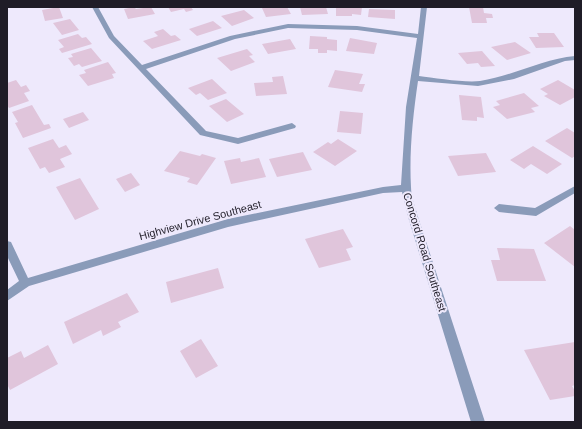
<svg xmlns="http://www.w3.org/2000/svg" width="582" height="429" viewBox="0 0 582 429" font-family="Arial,sans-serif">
<rect width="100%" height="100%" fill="#eee9fc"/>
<!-- building -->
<path fill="#e0c5db" d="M59,7L63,18L45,21L42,10Z
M134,7L136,9L151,7L155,14L128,19L124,9Z
M168,7H191L193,10L186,12L184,9L171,12Z
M269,7H287L291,14L266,17L262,8Z
M300,7H326L328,14L302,15Z
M336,7H362L361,15L352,14V16H336Z
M469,7H483L484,13L492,14L493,18H486L487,23H472Z
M369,9L395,10V19L368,17Z
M244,10L254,18L232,26L221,16Z
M70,19L79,30L62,35L53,23Z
M213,21L222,28L197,36L189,29Z
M163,29L171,36L175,35L181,40L152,49L143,41L158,36L154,32Z
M537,33H554L564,47L536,48L529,37H539Z
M78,34L82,38L86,37L92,44L62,53L59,49L64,47L58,40Z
M310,36L327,37V39L337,40V51L327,50V53H318V49H309Z
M350,38L377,43L374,54L346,51Z
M290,39L296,49L268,54L262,44Z
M515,42L531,53L507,60L491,47Z
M91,48L102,61L82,67L79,64L74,66L68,58L73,57L71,54Z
M247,49L253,55L249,56L255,62L231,71L217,58Z
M482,51L495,66L481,67L478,63L467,64L458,53Z
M108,62L116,73L112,74L114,78L88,86L79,75L86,73L84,70Z
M335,70L363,74L359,84H365L362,92L328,87Z
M283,76L287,94L256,96L254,83L273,82L272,77Z
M212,79L227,93L208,100L200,93L196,95L188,88Z
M16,80L21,87L26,85L30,91L24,93L29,101L9,108L7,105V83Z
M558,80L575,90V97L560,105L544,96L548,94L540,89Z
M524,93L539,106L531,108L535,112L507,119L493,107L500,105L496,101Z
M459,95L481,97L484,118L477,117V121L462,120Z
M226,99L244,114L227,122L209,106Z
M32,105L44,125L49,124L51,128L23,138L15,123L18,122L12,112Z
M340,111L363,113L361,134L337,132Z
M83,112L89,120L69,128L63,119Z
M567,128L575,133V156L572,158L545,141Z
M53,139L59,148L66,145L72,154L60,159L65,167L49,173L45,167L40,169L28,148Z
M338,139L357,151L335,166L313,152L328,142L331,144Z
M533,146L562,164L547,174L531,164L524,169L510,160Z
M180,151L200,156L202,154L216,158L197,185L187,182L190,178L164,171Z
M303,152L312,170L277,177L269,159Z
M486,153L496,172L458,176L448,156Z
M240,158L241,162L259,158L266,177L231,184L224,161Z
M131,173L140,185L125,192L116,179Z
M80,178L99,209L75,220L56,187Z
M570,226L575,230V267L544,243Z
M343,229L353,247L346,249L351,260L319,268L305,239Z
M497,248L534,249L546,281H497L491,260H500Z
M218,268L224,288L171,303L166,282Z
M127,293L139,312L118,322L121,327L103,336L101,330L73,344L64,322Z
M201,339L218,366L196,378L180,351Z
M575,342V385L572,386L575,391V396L550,400L524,350Z
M48,345L58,364L10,390L7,384V358L21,351L24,358Z"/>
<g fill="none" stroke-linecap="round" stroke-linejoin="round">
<!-- minor -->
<path fill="#8a9bb9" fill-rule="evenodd" d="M92,7H98L114,36L142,65L230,36L288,24L357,26L418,34L421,7H427L419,76C434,78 466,83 480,81C512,76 543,59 575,56V60L565,61L514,79L478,86L418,81C413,115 409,152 411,187C411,198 416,209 419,220L485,422H471L409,220L402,192L383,193L228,227L29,286L7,301V290L19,281L7,256V241L11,242L28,278L228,219L383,187L401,185L406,107L417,38L357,30L288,28L235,39L146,69L206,131L238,138L292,123L296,126L295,128L238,144L200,135L109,38Z
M575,186V193L536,216L499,212L494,208L499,204L535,208Z"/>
</g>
<g text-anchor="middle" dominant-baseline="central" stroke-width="4" stroke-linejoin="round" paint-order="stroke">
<!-- street labels -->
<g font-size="11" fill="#1f1c27" stroke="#eee9fc">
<text transform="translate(200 220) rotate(-15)">Highview Drive Southeast</text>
<text transform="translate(425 252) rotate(73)">Concord Road Southeast</text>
</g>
</g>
<!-- border -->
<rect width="582" height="429" fill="none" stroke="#1f1c27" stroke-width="16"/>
</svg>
